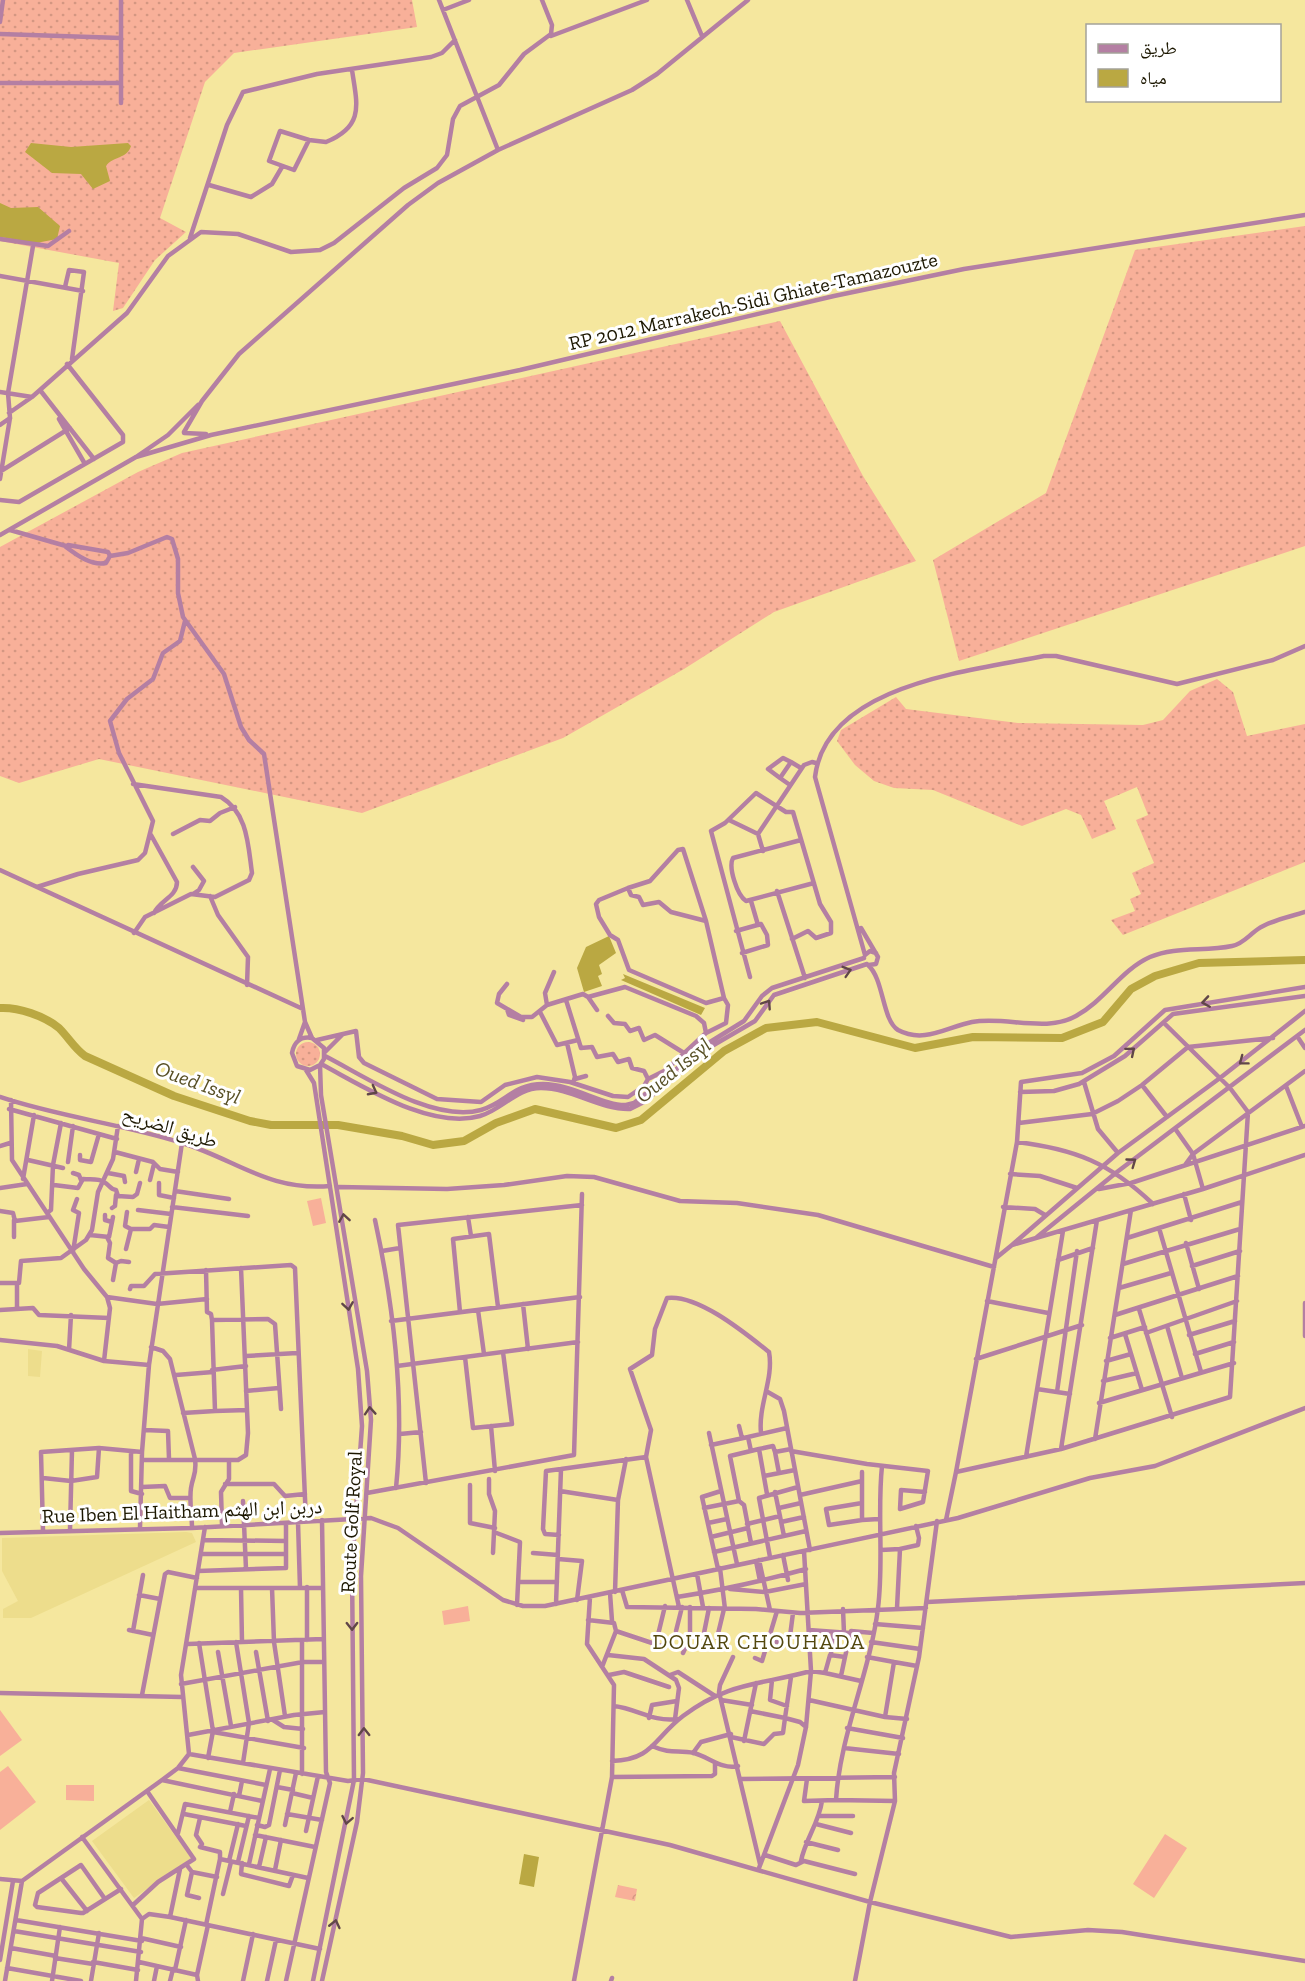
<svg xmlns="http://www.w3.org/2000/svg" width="1305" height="1981" viewBox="0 0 1305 1981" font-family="'Zilla Slab','Noto Naskh Arabic',serif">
<defs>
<pattern id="grass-dots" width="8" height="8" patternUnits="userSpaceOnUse" patternTransform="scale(1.5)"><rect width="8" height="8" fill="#f8b099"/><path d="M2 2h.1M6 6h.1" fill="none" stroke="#d49782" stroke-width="1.8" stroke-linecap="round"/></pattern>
<pattern id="forest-crowns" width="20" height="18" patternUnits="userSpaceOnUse" patternTransform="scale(1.5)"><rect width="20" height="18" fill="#f8b099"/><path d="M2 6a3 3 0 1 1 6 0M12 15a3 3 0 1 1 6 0" fill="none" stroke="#d49782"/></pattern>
</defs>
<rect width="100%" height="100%" fill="#f5e79e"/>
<!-- built -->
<path fill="#eddd8c" d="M28,1349L42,1351L40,1377L28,1376Z
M186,1532L192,1533L196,1542L31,1618H3V1609L18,1601L2,1571V1538Z
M149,1800L191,1858L134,1898L92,1841Z"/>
<!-- grass -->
<path fill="url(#grass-dots)" d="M0,0H412L417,27L234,53L205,82L160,218L186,232L155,260L123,308L113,311L119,263L0,241Z
M1305,226V546L959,661L933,560L1046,493L1135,250Z
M780,321L863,476L916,561L774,612L684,669L563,738L362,813L99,759L19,783L0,776V547L138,472L182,453Z
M1217,679L1233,692L1247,736L1305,724V862L1123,935L1111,920L1135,911L1130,899L1141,894L1132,873L1154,863L1136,820L1148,815L1137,787L1104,801L1116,829L1092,839L1081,815L1066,809L1022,826L933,790L894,788L874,781L855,765L837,741L841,730L896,697L906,709L1018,723L1143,725L1163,720L1190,691Z
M296 1054a12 12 0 1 1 24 0a12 12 0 1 1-24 0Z"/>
<!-- forest -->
<path fill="url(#forest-crowns)" d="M618,1885L637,1889L635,1901L615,1897Z"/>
<!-- pitch -->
<path fill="#f8b099" d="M321,1198L326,1223L313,1226L307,1201Z
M468,1606L470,1621L444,1625L442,1611Z
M0,1710L22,1740L0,1756Z
M8,1766L36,1802L0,1830V1772Z
M66,1785H94V1801L66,1800Z
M1165,1834L1187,1848L1154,1898L1133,1884Z"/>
<!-- water -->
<path fill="#baa842" d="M31,143L71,147L128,143L131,146C127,159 113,156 106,166L110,181L93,189L81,174L52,173L25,152Z
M0,203L11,208L38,207L60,226L57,239L36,243L0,237Z
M609,936L616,953L599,965L602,974L598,976L602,986L584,992L577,968L586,947Z
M623,974L705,1008L701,1015L621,980L625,978Z
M524,1854L539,1857L534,1887L519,1884Z"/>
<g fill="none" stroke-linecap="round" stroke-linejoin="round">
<!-- river -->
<path stroke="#baa842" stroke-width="8" d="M0,1008C18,1007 45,1016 59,1028C69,1038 74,1048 85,1056L174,1096L250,1121L271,1125H338L402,1136L433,1145L464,1141L496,1123L535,1109L616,1128L641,1120L724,1051L766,1028L817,1022L915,1048L973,1037L1062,1038L1103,1022L1131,989L1155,976L1199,963L1305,960"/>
<!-- minor -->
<path stroke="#b47fa3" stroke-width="4.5" d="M121,0V103
M439,0L498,150
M687,0L702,36
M443,10L469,0
M0,22L3,0
M0,34L121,38
M551,36L647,0
M0,83H121
M309,140L280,131L269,161L294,170L309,140L326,142C365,126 357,104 352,70
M209,185L251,197L272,184L282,167
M190,238L227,125L243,92L317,74L431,57L442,53L455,40
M0,239L48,246L69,231
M0,276L83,291
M65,287L69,270L84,272L72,359
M40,390L94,459
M0,392L32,397
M9,413L32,397L127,313L168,256L201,232L238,234L291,252L320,250L334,243L404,188L437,168L447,155L453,119L460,106L499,85L524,54L551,34L552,25L542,0
M59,419L85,464
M0,425L10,418
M184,432L202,401L239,354L408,205L438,183L498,150L632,90L657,74L748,0
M184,433L206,434
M136,457L211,435L520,370L834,296L964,269L1305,215
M1,471L70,428
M0,479L10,418L8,393L33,246
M0,500L19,502L123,442V435L67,364
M10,530L66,546
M0,535L136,457L168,435L198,405
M68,545L108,552L110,556L106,563C92,566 78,556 66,547Z
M110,556L128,553L167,537L172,539L178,559V593L183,617L224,674L241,727L249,740L264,754L305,1022L312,1038
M780,778L768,769L783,758L791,762
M133,784L221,797C248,813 248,845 252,873L249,880L215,897L191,894L145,917L134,933
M790,785L780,778L791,762L801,768
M729,820L758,834
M173,834L200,820L210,821L220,813L235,807
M151,835L177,882C177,897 160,900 154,913
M801,840L733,858C728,867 737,895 746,901L814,883
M763,851L758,834L804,765L812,762L816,763
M0,870L303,1009
M37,887L78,874L138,860L145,853L153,821L119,753L110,721L127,699L153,679L163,653L180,641L185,621
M628,888L650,881L678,850L683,849L706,921
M777,891L805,978
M193,894L199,890L204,881L193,867
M210,896L218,915L248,957L247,985
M751,901L758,925
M861,928L878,957L876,964L869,965
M736,931L761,924L767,935L768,945L742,953
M865,955L815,777C826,684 971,671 1044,656H1056L1177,684L1273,660L1305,646
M865,955L870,951L876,953
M868,965C884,979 882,1020 898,1030C924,1044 947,1027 972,1022C1006,1016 1046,1033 1076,1016C1105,1000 1121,970 1150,957C1176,946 1205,952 1232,946C1243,944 1249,935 1258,929C1271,920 1290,917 1305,912
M554,972L545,993L547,1005L583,994L588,997L597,1010
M750,977L711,831L725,823L756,793L786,812H793L820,904L831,922V933L816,938L808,931L792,939
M507,984L499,994L497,1003L521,1017H532L547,1005
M588,997L625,987L696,1016L704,1023L706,1033
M566,1000L581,1048L592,1047L597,1057L613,1054L618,1062L629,1059L632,1068L644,1071L648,1079
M507,1009L509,1015L523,1020
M540,1012L557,1045L578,1040
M608,1016L614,1023L625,1024L630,1031L639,1028L644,1040L655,1035L684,1053
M1164,1023L1230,1088L1248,1112L1230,1397L1061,1449L956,1472L1017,1142L1021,1082L1082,1073L1114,1056L1165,1010L1305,987
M1297,1036L1305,1048
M299,1039L305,1022
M317,1040L356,1031L359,1057L364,1063L437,1099L481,1102L505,1085L537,1077L570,1082L613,1096L628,1097L644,1086L648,1079L666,1070L706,1033L726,1023L728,1005L724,998L706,921L671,912L659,902L643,905L639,897L631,895L628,888L599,900L596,904L599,917L610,935L618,940L629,970L706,1003L724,998
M567,1043L575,1077L573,1083
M325,1052L342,1035
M325,1056C366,1077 433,1123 481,1110C506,1103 513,1084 543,1084C572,1084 604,1106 626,1105L634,1103L710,1042L744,1021L762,996L772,988L864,958
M321,1064C363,1086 430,1130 480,1116C502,1110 516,1088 541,1088C572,1088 600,1110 630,1109L644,1102L712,1046L755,1021L774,995L867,964
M320,1065L310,1070L297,1066L292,1053C294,1042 301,1036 312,1038L324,1048V1059L320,1065L321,1095L367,1371L371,1420L361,1576L363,1773L357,1822L322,1981
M306,1070L314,1083L358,1369L362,1426L352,1567L354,1780L313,1981
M575,1079L586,1076
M1084,1082L1098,1129L1118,1153
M1142,1085L1167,1117
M1286,1086L1302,1127
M1020,1092L1054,1091L1079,1084L1125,1056L1173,1014L1305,996
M0,1097C59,1117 123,1124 182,1143C237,1160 268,1191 330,1186
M11,1100L12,1160L84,1269L107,1297L110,1308L104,1361
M9,1109L117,1139
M1019,1123L1092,1114L1118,1101L1142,1085L1188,1047L1273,1038
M1176,1130L1193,1154L1203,1189
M1017,1142C1075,1149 1110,1163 1153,1204
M0,1146L10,1143
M115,1152L153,1162L160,1169L178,1172
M80,1155V1160L91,1162L99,1134
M28,1160L63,1168
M68,1162L73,1126
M1185,1165L1193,1154L1305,1071
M136,1172L139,1159
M73,1173L79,1175L81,1180
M108,1173L124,1176L125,1182
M1010,1174L1040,1176L1077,1188
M23,1179L34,1115
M150,1180L154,1164
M159,1183V1195L174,1198
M54,1185L78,1188L83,1179C90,1180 98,1178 104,1182C110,1185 109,1189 116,1190L118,1196L133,1197L137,1194L140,1183
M339,1187L447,1189L504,1185L567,1176L594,1177L680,1201L737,1203L818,1215L994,1267
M0,1188L27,1184
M1099,1189L1131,1183L1305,1126
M175,1191L229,1199
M1184,1194L1191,1220
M172,1207L248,1216
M1003,1207L1035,1209L1045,1215
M112,1208L115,1206L116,1195
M138,1210L171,1214
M0,1211L13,1213L15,1221L49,1217
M127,1212L125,1226L131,1229
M47,1213L51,1210L53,1165L61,1123
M105,1215V1220L112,1222
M468,1217L471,1236
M375,1220C394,1308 405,1400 396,1488
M1159,1228L1201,1372
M90,1235L109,1237L113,1217
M14,1237V1220
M107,1237L110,1243L108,1258L116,1263L113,1280
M1037,1237L1117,1172L1305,1030
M1127,1238L1242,1202
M1186,1243L1199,1289
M1012,1245L1118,1153L1220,1078L1305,1011
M126,1249L131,1229H150L154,1225L169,1227
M382,1251L400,1248
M73,1252L79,1213L73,1210L77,1199
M996,1258L1012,1245L1203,1189L1305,1155
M1058,1260L1093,1248
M116,1263L121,1261L129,1262
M1123,1264L1240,1229
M1192,1266L1240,1251
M0,1283H19L21,1261L61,1258L86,1240L92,1230L98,1192L113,1159L118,1126
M17,1284V1309
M1119,1288L1171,1273
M130,1289L131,1286H144L155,1274L291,1265L295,1268L306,1521
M107,1297L157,1304L207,1299
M987,1301L1048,1313
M1305,1303V1336
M523,1304L528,1349
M1139,1309L1172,1417
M0,1310L33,1308L39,1315L109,1318
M478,1310L484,1354
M460,1312L453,1239L489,1234L498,1307
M1115,1315L1238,1276
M212,1320L268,1319L275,1324L281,1409
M391,1321L580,1297
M1167,1326L1182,1378
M1146,1333L1237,1301
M1125,1334L1142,1390
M1189,1335L1235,1321
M1110,1338L1145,1327
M0,1340L57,1346L104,1361L149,1365
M151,1347L163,1351L170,1359L195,1459C197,1474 193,1475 191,1488C189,1501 192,1515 192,1528
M69,1350L71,1315
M1195,1354L1234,1342
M246,1356L297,1353
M465,1357L473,1428L512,1424L503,1352
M976,1359L1082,1325
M1106,1361L1131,1354
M397,1366L578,1342
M212,1370L246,1366
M176,1375L213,1372
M1103,1381L1137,1373
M1037,1389L1070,1394
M246,1391L279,1388
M766,1391L780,1399L784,1411L810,1550
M1057,1392L1077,1251
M1099,1403L1234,1363
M215,1411L247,1410
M183,1413L215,1411L212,1320L211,1314L207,1312L206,1270
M491,1426L495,1471
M739,1426L742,1438
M145,1430L168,1431L169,1459
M709,1433L737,1564
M400,1434L421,1432
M1095,1439L1131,1210
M711,1445L748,1437
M1061,1449L1097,1220
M751,1451L748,1437L787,1428
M791,1451L867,1464L928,1471L923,1502L900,1509L901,1490L925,1492
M131,1452V1491L142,1494
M775,1452L779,1473
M1026,1457L1063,1231
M143,1460H238L246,1455L248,1433L241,1268
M764,1476L795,1470
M43,1478L71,1481L97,1477L99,1448
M489,1479V1494L495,1511L493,1553
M862,1481V1520L879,1519
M426,1483L398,1225L582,1205
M225,1484H274L285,1496L305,1494
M470,1485V1523L495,1528
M142,1487L165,1486L170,1498H190
M560,1491L618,1500
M775,1492L784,1536
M367,1493L574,1455L582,1194
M767,1494L759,1449L773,1446L775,1452L791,1449
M800,1495L862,1481V1472
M243,1501L246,1569
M739,1501L744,1505L748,1526
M704,1508L739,1501L730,1456L759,1449
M779,1508L801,1503
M862,1520L829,1525L826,1509L862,1503
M946,1520L956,1472
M298,1522L300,1588
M781,1522L804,1517
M708,1523L727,1519
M747,1524L780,1516
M222,1525L221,1492L229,1479V1460
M140,1528L142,1452L149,1365L182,1143
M70,1530L72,1450
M43,1531L41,1452L99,1448L142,1452
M494,1532L520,1542L517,1605
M0,1533L192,1528L371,1518L398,1528L503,1600L523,1606H545L958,1518L1090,1478L1155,1466L1305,1408
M559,1535L545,1534L543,1529L546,1471L561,1469
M711,1537L748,1528L751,1543
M203,1540L286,1541
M900,1549L918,1545L919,1538L916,1526
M881,1550L900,1549L897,1608
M714,1552L806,1531
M533,1553L558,1555
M201,1554H286
M783,1555L788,1580
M770,1557L759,1498L798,1487
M558,1559L582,1561L577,1600
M759,1560L770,1610
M756,1561L760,1581
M720,1568L725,1609
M718,1569L702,1497L721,1491
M198,1571L286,1568V1523
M697,1574L703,1607
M519,1582H557
M195,1588H322
M241,1588L242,1642
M272,1588L274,1642L285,1716
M730,1589L765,1592L806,1584
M622,1590L627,1607L756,1609L800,1613L926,1608
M615,1592L618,1500L626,1459
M610,1593L612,1621
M139,1595L160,1599
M677,1597C721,1590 763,1581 806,1569
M927,1602L1305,1583
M556,1604L561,1469L646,1457
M679,1607L646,1457L651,1430L630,1369L652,1355L655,1329L667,1298C698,1294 745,1333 769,1352C774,1379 758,1405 761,1433
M843,1609L844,1633
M588,1620L614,1623L616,1631L602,1667
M875,1624L923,1628
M129,1630L153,1635
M809,1630L850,1633
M133,1631L143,1575
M616,1631L664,1647
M676,1631L682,1607
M704,1633L709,1608
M717,1638L724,1609
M657,1639L665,1606
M307,1640V1587
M769,1641L789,1644L793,1613
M236,1642L249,1723L243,1763
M871,1642L920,1649
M199,1643L213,1731L208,1758
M188,1644L323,1639
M218,1652L231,1726
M256,1652L268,1721
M683,1653L690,1638V1607
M831,1654L833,1632
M608,1655L644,1659L676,1680L679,1688L675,1719
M733,1657L720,1685L719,1692L760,1864
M755,1658L762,1661L777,1611
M894,1662L917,1666
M825,1673L861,1681
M609,1675L624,1672L669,1687
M670,1675L678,1672L715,1696
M841,1676L845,1657
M791,1677L785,1718L800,1722L806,1727
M772,1680L770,1700L787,1706
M181,1684L303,1662H324
M0,1693L182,1697
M142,1695L165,1574L168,1572L197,1578
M721,1700L752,1705
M809,1700L885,1717L894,1662L867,1657
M614,1706C638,1709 652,1722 677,1719
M885,1717L907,1719
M649,1718L652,1705L677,1701
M273,1720L284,1727L303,1729
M847,1728L903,1738
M213,1732L304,1748
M188,1735L294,1715L325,1712
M731,1737L764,1744L774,1734L783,1733L785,1718L750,1711
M744,1741L756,1683
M652,1746C672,1755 678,1749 694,1753C709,1757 722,1770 738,1766
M844,1748L899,1754
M693,1753L701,1742L731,1734
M189,1754L348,1781L363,1779L670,1845L870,1902L1011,1937L1088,1930L1122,1932L1305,1961
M612,1761C653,1760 654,1738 683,1716C728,1682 760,1685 811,1671L825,1673L830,1655L845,1657L851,1631L873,1633
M178,1768L266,1785
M302,1774V1640
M612,1777L712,1776L715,1774V1764
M740,1779L895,1777
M807,1779L804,1801L836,1800C840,1734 870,1673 878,1608C884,1561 877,1513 882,1466
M162,1780L262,1801
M277,1787L293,1790
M292,1793L313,1798
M239,1796L242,1781
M836,1800L895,1801
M230,1812L234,1794
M184,1814L246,1826
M287,1814L322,1820
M820,1816H853
M200,1818L196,1835L202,1844L200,1847L220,1852V1859
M816,1824L851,1833
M257,1825L265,1827L269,1825L280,1770
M285,1825L296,1773
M306,1831L318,1776
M178,1833L185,1804L259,1818
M255,1835L315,1847
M82,1837L142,1919
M806,1842L838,1850
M765,1855L796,1865L804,1861L855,1874
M229,1861L238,1824
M801,1861C805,1840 819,1823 822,1801
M238,1862L249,1816
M242,1863L241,1874L289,1886L293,1875
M186,1864L192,1872L187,1895L199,1898
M249,1864L270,1769
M259,1867L266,1837
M759,1868L798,1765L806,1727L811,1671L804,1551
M275,1870L281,1840
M192,1872L217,1877
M61,1878L87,1911
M0,1879L22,1881L162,1780L178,1768L189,1754L181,1675L205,1527
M223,1894L231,1862
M105,1899L81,1865L38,1893L35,1905L37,1907L81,1913H83L121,1889
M133,1905L158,1882L194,1859L147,1791
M170,1917L180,1869
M142,1919L149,1914L170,1917L320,1949
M16,1920L142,1941
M206,1925L220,1859L308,1878
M14,1931L141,1952
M141,1938L181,1947
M11,1948L56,1956
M55,1958L93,1964
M0,1960L13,1881
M93,1962L138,1970
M139,1962L197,1975L198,1981
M7,1968L81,1981
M175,1970L186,1920
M197,1975L208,1925
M5,1981L22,1881
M52,1981L60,1927
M91,1981L99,1933
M136,1981L142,1919
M154,1981L157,1966
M170,1981L173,1969
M243,1981L253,1934
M267,1981L276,1940
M286,1981L330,1783L326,1772L322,1520
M574,1981L612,1777L614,1685L587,1644L590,1597
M611,1981L612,1978
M855,1981L870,1902L895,1801L894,1773L919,1657L937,1521"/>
</g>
<!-- one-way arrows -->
<defs><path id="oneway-chevron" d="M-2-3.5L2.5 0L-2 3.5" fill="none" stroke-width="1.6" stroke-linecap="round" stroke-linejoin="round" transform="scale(1.5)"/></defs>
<g stroke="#604649">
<use href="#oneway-chevron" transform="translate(847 971) rotate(-17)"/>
<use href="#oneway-chevron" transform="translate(1206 1002) rotate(171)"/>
<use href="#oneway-chevron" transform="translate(767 1004) rotate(-56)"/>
<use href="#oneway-chevron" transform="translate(1131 1051) rotate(-40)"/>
<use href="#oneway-chevron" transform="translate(1243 1061) rotate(143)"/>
<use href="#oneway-chevron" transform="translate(373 1091) rotate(28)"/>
<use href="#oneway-chevron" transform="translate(1132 1162) rotate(-36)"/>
<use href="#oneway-chevron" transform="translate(344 1218) rotate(-99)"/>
<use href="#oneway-chevron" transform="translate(348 1306) rotate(81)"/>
<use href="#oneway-chevron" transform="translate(370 1411) rotate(-94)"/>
<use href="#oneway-chevron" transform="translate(352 1626) rotate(89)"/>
<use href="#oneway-chevron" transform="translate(364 1732) rotate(-91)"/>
<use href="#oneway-chevron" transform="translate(347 1820) rotate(101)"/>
<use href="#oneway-chevron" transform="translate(335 1924) rotate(-77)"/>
</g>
<g text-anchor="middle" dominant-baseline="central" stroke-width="6" stroke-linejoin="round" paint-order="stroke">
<!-- street labels -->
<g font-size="20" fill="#1c1700" stroke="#fff">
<text transform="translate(753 301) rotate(-13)">RP 2012 Marrakech-Sidi Ghiate-Tamazouzte</text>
<text transform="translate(170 1127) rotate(17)">طريق الضريح</text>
<text transform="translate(182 1511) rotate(-2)">Rue Iben El Haitham دربن ابن الهثم</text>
<text transform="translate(351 1522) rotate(-87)">Route Golf Royal</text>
</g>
<!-- water labels -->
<g font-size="21" font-style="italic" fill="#585026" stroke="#fff">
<text transform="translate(673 1070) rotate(-39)">Oued Issyl</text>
<text transform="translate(198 1082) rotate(20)">Oued Issyl</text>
</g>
<!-- neighbourhood labels -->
<g font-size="21" letter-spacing="1.5" fill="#52470e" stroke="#fff">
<text x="759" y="1641">DOUAR CHOUHADA</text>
</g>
</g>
<!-- legend -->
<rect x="1086" y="24" width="195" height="78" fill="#ffffff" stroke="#a4a299" stroke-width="1.5"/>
<rect x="1098" y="44" width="30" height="9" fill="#b47fa3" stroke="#a4a299" stroke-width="1.5"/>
<text x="1140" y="54" font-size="18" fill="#1c1700">طريق</text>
<rect x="1098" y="69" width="30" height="18" fill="#baa842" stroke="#a4a299" stroke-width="1.5"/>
<text x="1140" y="84" font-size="18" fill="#1c1700">مياه</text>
</svg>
